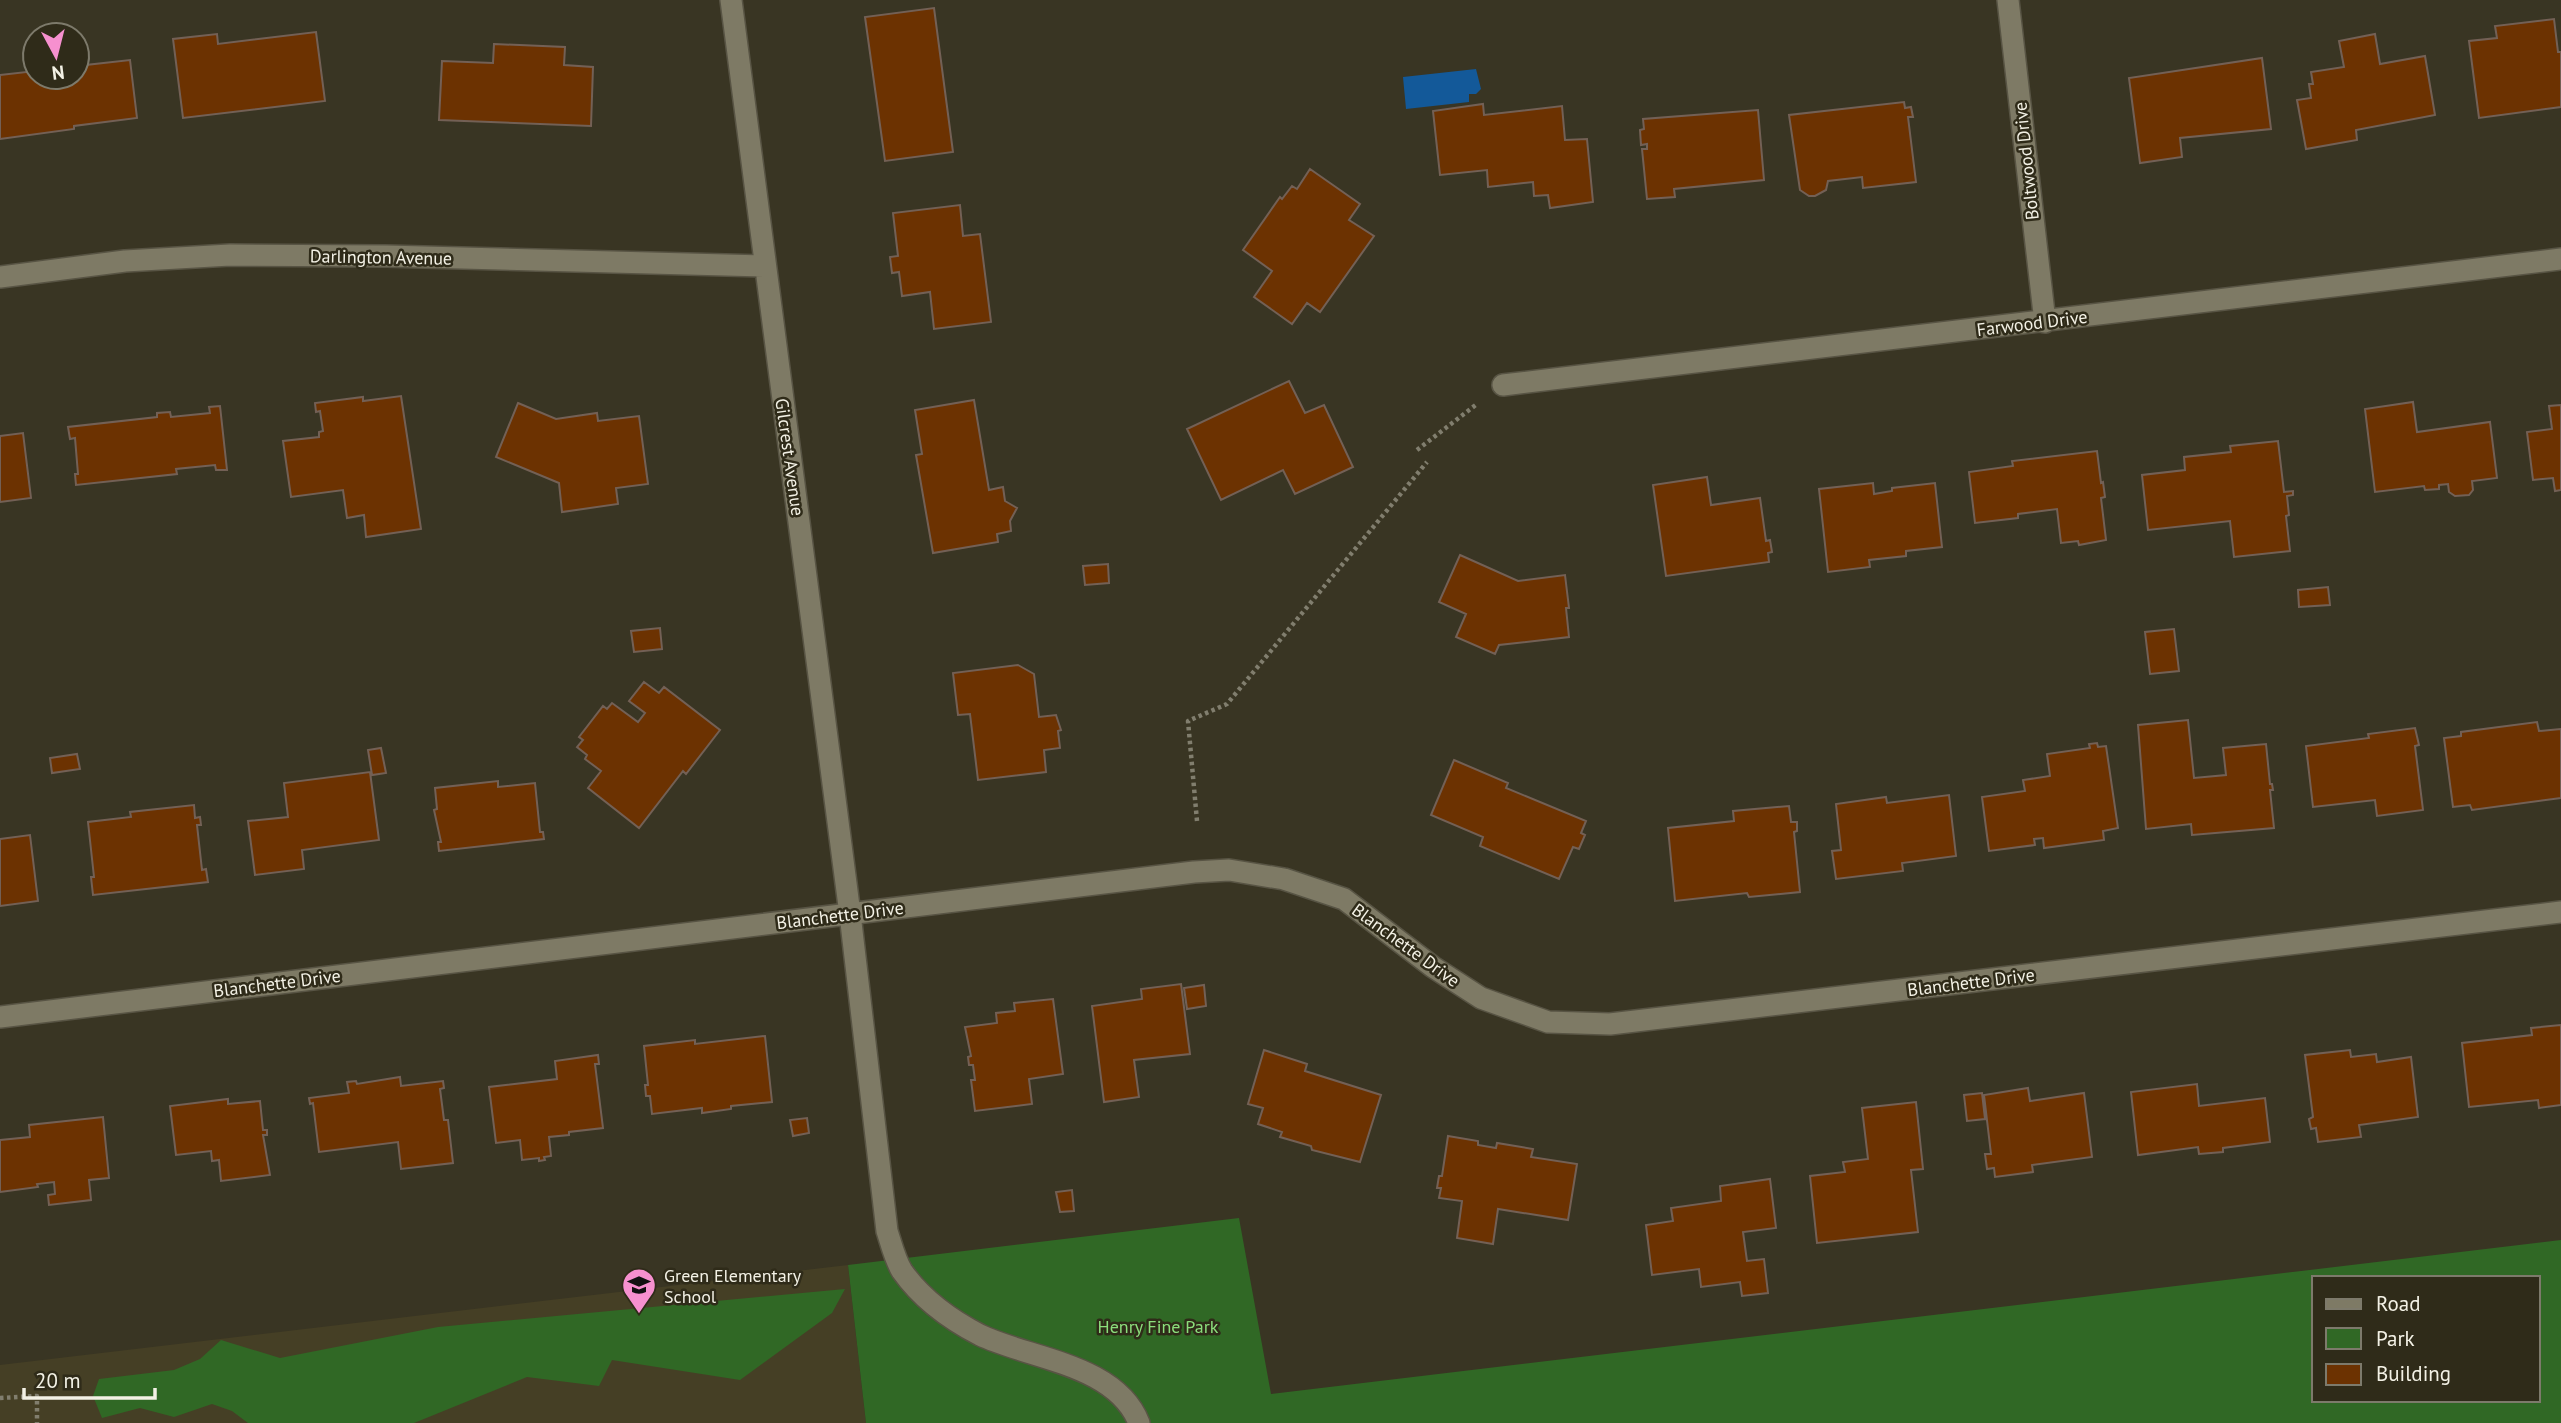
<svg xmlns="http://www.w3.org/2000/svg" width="2561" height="1423" viewBox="0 0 2561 1423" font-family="'PT Sans',sans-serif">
<rect width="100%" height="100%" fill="#393523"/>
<!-- built -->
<path fill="#453f25" d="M848,1265L866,1423H0V1365Z"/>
<!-- green -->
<path fill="#306825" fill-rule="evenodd" d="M1239,1218L1271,1394L2561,1240V1423H866L848,1265ZM2314,1278H2538V1400H2314Z
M845,1289L832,1313L740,1380L612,1360L599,1386L527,1377L414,1423H248L232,1411L212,1404L174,1417L140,1408L102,1418L93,1396L99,1379L174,1370L200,1359L221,1340L280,1358L438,1327Z"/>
<!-- water -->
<path fill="#135999" d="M1476,69L1481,89L1476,94H1469V102L1406,109L1403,77Z"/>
<!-- building -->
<path fill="#6c3201" stroke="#736055" stroke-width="2" d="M934,8L953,152L885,161L865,17Z
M2554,19L2558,52H2561V107L2479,118L2469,41L2497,38L2495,26Z
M316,32L325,101L183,118L173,39L217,34L218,44Z
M2375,34L2380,64L2425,56L2435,115L2356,130L2357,140L2306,149L2297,100L2311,98L2309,84H2313L2311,72L2344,67L2339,41Z
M494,44L565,47L564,65L593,67L591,126L439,120L442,61L493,63Z
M2262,58L2271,129L2180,138L2182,157L2140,163L2129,78Z
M130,60L137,118L74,126V129L0,139V75L35,71V77H77V66Z
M1904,102L1905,108L1911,107L1913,117H1908L1916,182L1863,188L1862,177L1828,181L1826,190L1815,196H1809L1800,190L1789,115Z
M1483,104L1484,115L1562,106L1565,140L1587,139L1593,202L1550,208L1548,195L1534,196L1533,182L1488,187L1487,170L1440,175L1433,111Z
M1758,110L1764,180L1674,189L1675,197L1647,199L1642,149H1647V144L1641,145L1640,130L1644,129L1643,119Z
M1310,169L1360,204L1349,220L1374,236L1320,312L1307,303L1292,324L1254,297L1272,271L1243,250L1280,197L1282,199L1292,186L1297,189Z
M960,205L963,236L980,234L991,322L934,329L930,292L902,296L899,272L892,273L890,257L898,256L893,213Z
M1289,381L1305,413L1324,405L1353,467L1295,494L1283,470L1221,500L1187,429Z
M401,396L421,529L366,537L364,515L347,518L343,490L291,497L283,441L319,437V432L323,431L320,411L316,412L315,403L363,397V401Z
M974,400L989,490L1003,487L1005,501L1017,508L1010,521L1011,531L997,534L998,542L933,553L916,455L922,454L915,410Z
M2413,402L2417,432L2490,422L2497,478L2472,481L2473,490L2469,495L2455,496L2449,492L2448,484L2439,485V489L2425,490L2424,486L2375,492L2365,409Z
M518,403L556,419L597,413L598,421L639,416L648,484L616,488L618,504L562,512L559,483L496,457Z
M2561,405V490L2555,491L2553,478L2533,480L2527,432L2552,429L2549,406Z
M220,406L227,470H216L215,465L176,469L177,474L76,485L75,474H78L75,438L70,439L68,427L157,417V413L170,412L171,417L210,413L209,407Z
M23,433L31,498L0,502V436Z
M2278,441L2284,492L2293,491V495L2287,496L2289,515L2286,516L2290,551L2234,557L2230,521L2148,530L2142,475L2185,470L2184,457L2231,452L2230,446Z
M2097,451L2101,483L2103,482L2105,497L2101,498L2106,540L2079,545L2078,541L2061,543L2057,509L2018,514V518L1975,523L1969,472L2013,466L2012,461Z
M1707,477L1711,505L1760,498L1766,541L1770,540L1772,552L1768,553L1769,562L1666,576L1653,485Z
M1873,483L1874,494L1892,491V488L1935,483L1942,547L1906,551V556L1869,560L1870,567L1828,572L1819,489Z
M1460,555L1518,581L1565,575L1569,608H1566L1569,637L1499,645L1495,654L1456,637L1466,614L1439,602Z
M1108,564L1109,583L1085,585L1083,566Z
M2328,587L2330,605L2299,607L2298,590Z
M660,628L662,649L634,652L631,631Z
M2174,629L2179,671L2150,674L2145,632Z
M1018,665L1034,674L1039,717L1056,715L1061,730L1058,731L1060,748L1044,750L1046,772L978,780L970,714L958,715L953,673Z
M644,682L659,693L664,687L720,730L686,774L683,771L639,828L588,788L601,771L585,759L587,755L577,747L583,740L579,737L603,706L607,709L612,703L638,722L645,713L629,701Z
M2188,720L2194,778L2226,775L2223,748L2266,744L2270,784H2272L2273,790H2270L2274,828L2192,835L2191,824L2146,829L2138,725Z
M2537,722L2539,731L2561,729V798L2472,810L2470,805L2453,807L2444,738L2461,736V732Z
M2415,728L2419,745L2415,746L2423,810L2377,816L2375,800L2313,807L2306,746L2369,738L2368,734Z
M2097,743L2098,747L2106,746L2118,828L2103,831L2104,840L2044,848L2043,838L2034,839L2035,845L1989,851L1982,797L2025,791L2023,780L2050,776L2047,754L2090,748L2089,744Z
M381,748L386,773L372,775L368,750Z
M77,754L80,769L52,773L50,758Z
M1454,760L1508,783L1506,788L1586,821L1581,833L1585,835L1579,849L1573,847L1559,879L1480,846L1483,837L1431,815Z
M370,772L379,840L302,850L304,869L255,875L248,821L288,817L284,783Z
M498,781V787L535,783L540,832H543L544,839L439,851L438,842H441L434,810L437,809L435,788Z
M1949,795L1956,856L1902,863L1903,871L1836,879L1832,851L1841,850L1836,804L1886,797L1887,803Z
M194,805L195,818L200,817L201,825H197L202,870L206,869L208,882L93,895L91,877H94L88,822L131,817L130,812Z
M1789,806L1791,822H1797V831L1794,832L1800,892L1749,897L1747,893L1675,901L1668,828L1734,821L1733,811Z
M30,835L38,901L0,906V839Z
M1181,984L1190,1054L1134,1060L1139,1097L1104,1102L1092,1006L1142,999L1141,989Z
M1204,985L1206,1006L1187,1009L1184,988Z
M1053,999L1063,1074L1029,1079L1032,1104L975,1111L971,1080H975L973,1065H969L968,1057L971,1056L965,1027L997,1023L996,1013L1015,1011L1014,1003Z
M2561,1025V1105L2539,1108L2538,1100L2469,1107L2462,1043L2532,1035L2531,1028Z
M765,1036L772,1102L731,1106V1109L702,1113V1108L652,1114L650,1096H646L645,1085H648L644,1046L695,1040V1044Z
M1264,1050L1307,1064L1305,1071L1381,1095L1360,1162L1312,1150L1311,1146L1280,1137L1282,1132L1258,1124L1263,1108L1248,1104Z
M2350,1050L2351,1057L2376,1054L2377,1062L2411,1057L2418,1117L2359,1125L2361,1137L2318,1142L2316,1128L2311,1129L2309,1119L2313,1117L2305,1055Z
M598,1055L599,1064H595L603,1128L569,1132V1135L549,1137L551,1156L544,1157L545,1160L539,1161V1158L522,1160L520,1140L496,1143L489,1087L557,1079L555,1061Z
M400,1077L401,1086L443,1081L444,1088L440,1089L444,1120H448L453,1163L401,1169L398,1142L319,1152L313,1103L310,1104L309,1098L349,1093L347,1082L356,1081L357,1084Z
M2197,1084L2199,1106L2265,1098L2270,1142L2223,1148V1152L2199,1154L2198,1147L2138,1155L2131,1092Z
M2028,1088L2030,1101L2084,1093L2092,1157L2032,1165L2033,1172L1995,1177L1994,1168L1987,1169L1985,1154H1991L1984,1095Z
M1982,1093L1985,1119L1967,1121L1964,1095Z
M228,1099V1104L260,1101L263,1130H267V1135H263L270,1175L221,1181L219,1160L212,1161L211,1151L176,1155L170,1106Z
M1916,1102L1923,1169L1911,1170L1918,1232L1817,1243L1810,1176L1845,1172L1843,1162L1868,1159L1862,1108Z
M103,1117L109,1178L89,1180L91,1200L49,1205L48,1195L55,1194L54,1182L37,1184L38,1187L0,1192V1140L30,1137L29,1125Z
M807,1118L809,1133L793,1136L790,1120Z
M1448,1136L1478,1141V1145L1496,1148L1497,1143L1533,1149L1531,1157L1577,1164L1568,1220L1498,1209L1493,1244L1457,1238L1462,1201L1439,1198L1441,1188H1437L1439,1176H1442Z
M1770,1179L1776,1228L1743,1232L1747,1261L1764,1259L1768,1293L1742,1296L1740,1282L1701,1287L1699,1269L1652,1275L1646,1225L1673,1221L1671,1208L1721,1201L1720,1186Z
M1072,1190L1074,1211L1060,1212L1056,1192Z"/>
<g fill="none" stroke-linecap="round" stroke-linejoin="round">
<!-- lane casing -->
<g stroke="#585444" stroke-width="24">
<path id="lane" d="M850,914L887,1231C891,1243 895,1260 902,1271C921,1298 951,1320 980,1335C1030,1359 1116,1364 1139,1423"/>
</g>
<!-- street casing -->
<g stroke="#585444" stroke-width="24">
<path id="street" d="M731,0L850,914
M2008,0L2045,322
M0,277L125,261L230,255L386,256L764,266
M1503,385L2561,259
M0,1017L1194,872L1229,870L1284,879L1344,899L1433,967L1481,998L1548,1022L1610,1024L2561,912"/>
</g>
<!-- path -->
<path stroke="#817e6e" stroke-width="4.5" stroke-dasharray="3.5 3.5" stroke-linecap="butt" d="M1417,450L1477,404
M1197,821L1188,721L1227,704L1427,462
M0,1398L37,1396V1423"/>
<!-- lane -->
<use href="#lane" stroke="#7e7a65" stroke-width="21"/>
<!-- street -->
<use href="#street" stroke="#7e7a65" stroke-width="21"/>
</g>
<!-- icons -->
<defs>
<g id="school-pin" transform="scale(1.75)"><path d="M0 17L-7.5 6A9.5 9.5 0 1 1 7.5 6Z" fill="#f690cf" stroke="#2f2b19"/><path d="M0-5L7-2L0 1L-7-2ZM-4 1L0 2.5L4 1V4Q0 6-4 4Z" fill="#111"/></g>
</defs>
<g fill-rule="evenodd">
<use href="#school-pin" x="639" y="1285"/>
</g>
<g text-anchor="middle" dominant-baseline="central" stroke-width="5" stroke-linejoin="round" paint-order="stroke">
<!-- street labels -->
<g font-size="18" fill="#f3f1e5" stroke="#2f2b19">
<text transform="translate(2026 161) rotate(-96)">Boltwood Drive</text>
<text transform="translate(381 257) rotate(1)">Darlington Avenue</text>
<text transform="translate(2032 323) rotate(-7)">Farwood Drive</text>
<text transform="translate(790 457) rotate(82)">Gilcrest Avenue</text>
<text transform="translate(840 915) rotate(-7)">Blanchette Drive</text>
<text transform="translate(1406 945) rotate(36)">Blanchette Drive</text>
<text transform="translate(1971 982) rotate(-7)">Blanchette Drive</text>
<text transform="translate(277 983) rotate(-7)">Blanchette Drive</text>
</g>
<!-- poi labels -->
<g font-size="18" fill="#f3f1e5" stroke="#2f2b19" text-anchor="start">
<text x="664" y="1275">Green Elementary<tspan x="664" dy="21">School</tspan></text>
</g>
<!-- park labels -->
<g font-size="18" fill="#8cde7c" stroke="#2f2b19">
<text x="1158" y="1326">Henry Fine Park</text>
</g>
</g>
<!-- legend -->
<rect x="2312" y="1276" width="228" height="126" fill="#2f2b19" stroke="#7d7a6b" stroke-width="2"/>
<rect x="2326" y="1299" width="35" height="10" fill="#7e7a65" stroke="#7d7a6b" stroke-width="2"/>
<text x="2376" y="1311" font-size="21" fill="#f3f1e5">Road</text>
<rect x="2326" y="1328" width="35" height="21" fill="#306825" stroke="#7d7a6b" stroke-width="2"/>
<text x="2376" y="1346" font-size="21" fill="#f3f1e5">Park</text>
<rect x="2326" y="1364" width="35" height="21" fill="#6c3201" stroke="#7d7a6b" stroke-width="2"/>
<text x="2376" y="1381" font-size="21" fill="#f3f1e5">Building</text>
<!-- north arrow -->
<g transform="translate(56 56) rotate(173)"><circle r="33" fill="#2f2b19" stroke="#7d7a6b" stroke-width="2"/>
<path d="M0-5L12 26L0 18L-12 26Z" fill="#f690cf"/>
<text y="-10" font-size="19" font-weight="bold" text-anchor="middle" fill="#f3f1e5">N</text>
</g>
<!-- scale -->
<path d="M24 1388v10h131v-10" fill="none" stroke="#f3f1e5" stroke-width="3.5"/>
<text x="35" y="1388" font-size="21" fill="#f3f1e5" stroke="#2f2b19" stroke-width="5" paint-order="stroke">20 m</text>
</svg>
